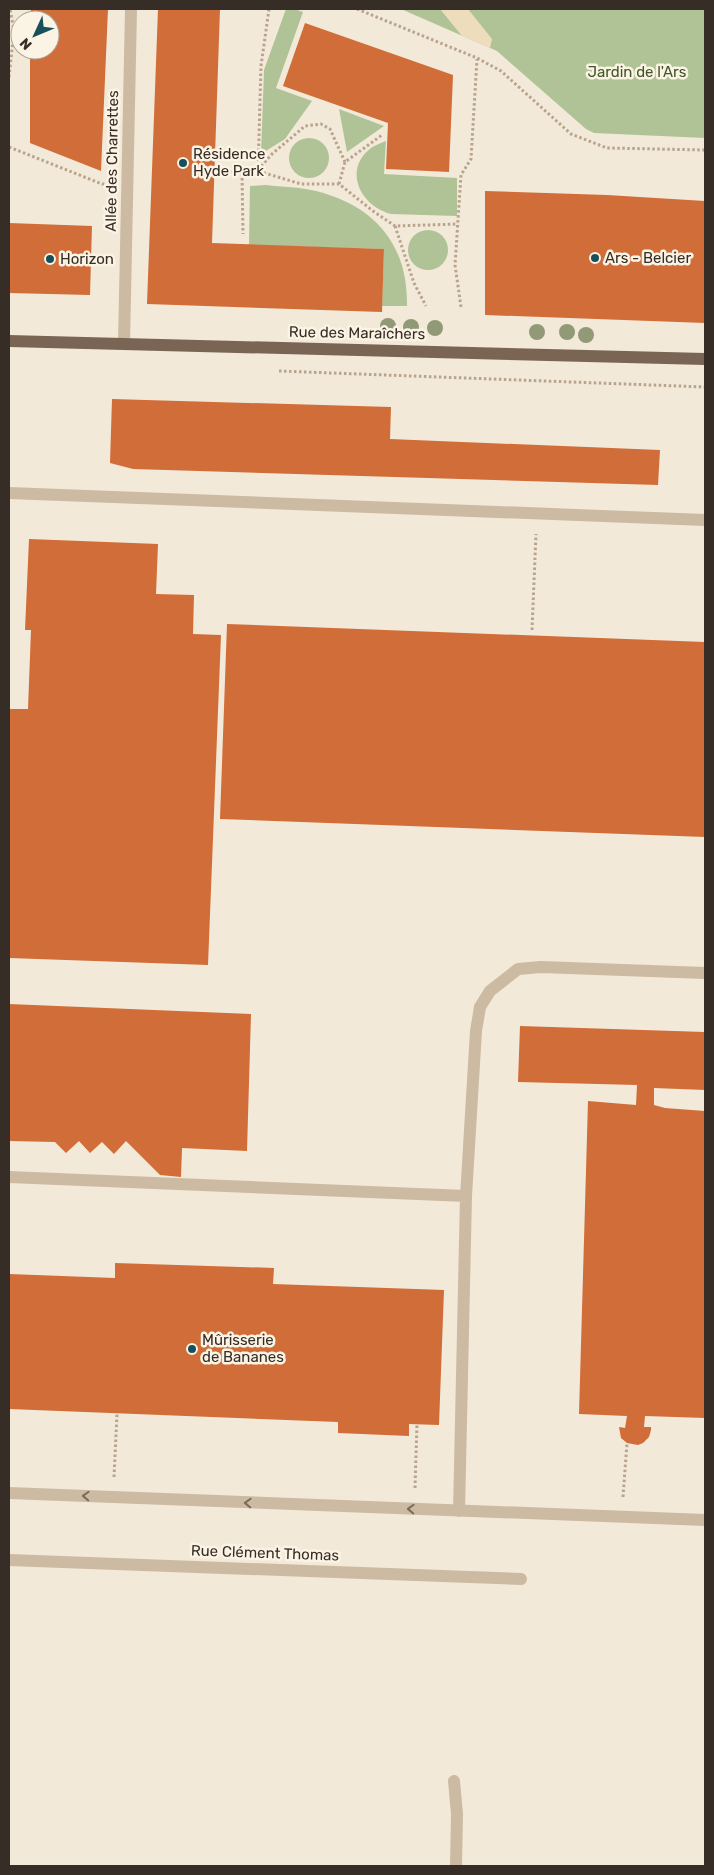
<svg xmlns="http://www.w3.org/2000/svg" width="714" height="1875" viewBox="0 0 714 1875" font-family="Rubik,sans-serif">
<rect width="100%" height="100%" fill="#f3e9d8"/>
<!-- green -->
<path fill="#b0c396" d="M286,9H294L303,12L276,88L312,101L285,139L261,154L264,70Z
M401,9H705V138L594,133L586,129L497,51Z
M339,109L384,126L347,152Z
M289 158a20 20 0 1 1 40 0a20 20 0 1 1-40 0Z
M386,141L384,174L457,178V216L391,214C361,207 342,170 371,148C375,145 381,143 386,141Z
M266,185C282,187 300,187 316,191C375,206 408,244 407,306H382L384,249L249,245L250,186Z
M408 250a20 20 0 1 1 40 0a20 20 0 1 1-40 0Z"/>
<!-- plaza -->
<path fill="#edddbd" d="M440,9H468L492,39L490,48L462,36Z"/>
<!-- building -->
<path fill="#d16d38" d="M31,9H108L101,171L30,143V50H50V20H31Z
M158,9H220L212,243L384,249L382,312L147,304Z
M305,23L453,75L449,172L386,169L388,123L283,86Z
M485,191L607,195L705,201V323L485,315Z
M9,223L92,226L90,295L9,293Z
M112,399L391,407L390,439L660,450L658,485L133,469L110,463Z
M29,539L158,544L156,594L194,595L193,634L221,635L208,965L9,958V709H28L31,630H25Z
M227,624L705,642V837L220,819Z
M9,1004L251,1014L247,1151L182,1148L181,1177L160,1175L126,1141L114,1154L102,1142L90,1153L79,1141L66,1153L55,1142L9,1141Z
M520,1026L705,1032V1090L654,1088V1105L665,1108L705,1111V1418L645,1416L644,1427H651V1430L649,1437L643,1443L638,1445L627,1443L621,1438L619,1427L625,1428L627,1416L579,1414L588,1101L636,1105L637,1085L518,1082Z
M115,1263L274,1268L273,1284L444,1290L439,1425L409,1424V1436L338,1433V1422L9,1409V1274L115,1278Z"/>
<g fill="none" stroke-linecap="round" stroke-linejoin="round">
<!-- path -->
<path stroke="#b8a48d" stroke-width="3" stroke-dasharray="2.5 2.5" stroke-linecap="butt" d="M357,9L477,58L501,71L571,134L607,148L705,150
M9,77L14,31L10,9
M9,147L102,184H107
M258,170L272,154L305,126L321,124L330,129L345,162
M224,171L242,173L258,171L301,184H339L373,211L395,226L458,224
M258,171L261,66L269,9
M242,173L243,234
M339,184L345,162L382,135
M395,226L414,283L426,306
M461,307L455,265L461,175L471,159L477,59
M279,371L705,387
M532,630L536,534
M114,1477L117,1414
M415,1488L417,1424
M623,1497L627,1443"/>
<!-- minor -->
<path stroke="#ccbaa3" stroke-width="12" d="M124,344L131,9
M9,493L705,520
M9,1177L466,1196L476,1031L480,1007L490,991L518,969L541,967L705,973
M9,1493L705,1520
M459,1511L466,1196
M9,1560L521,1579
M454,1781L457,1814L456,1866"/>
<!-- major -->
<path stroke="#7a6555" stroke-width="12" d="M9,341L705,359"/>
</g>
<!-- trees -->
<g fill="#919977">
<circle cx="388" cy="326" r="8"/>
<circle cx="411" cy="327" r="8"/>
<circle cx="435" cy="328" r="8"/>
<circle cx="537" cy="332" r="8"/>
<circle cx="567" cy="332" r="8"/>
<circle cx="586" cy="335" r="8"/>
</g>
<!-- one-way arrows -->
<defs><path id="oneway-chevron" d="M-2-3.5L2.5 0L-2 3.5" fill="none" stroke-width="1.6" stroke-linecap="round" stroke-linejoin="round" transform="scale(1.25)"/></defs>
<g stroke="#7a6c5e">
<use href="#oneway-chevron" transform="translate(86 1496) rotate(-178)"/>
<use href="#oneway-chevron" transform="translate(248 1503) rotate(-178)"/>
<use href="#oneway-chevron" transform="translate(411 1509) rotate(-178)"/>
</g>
<!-- markers -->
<g fill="#17505b" stroke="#fbf3e4" stroke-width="2">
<circle cx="183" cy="163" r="5"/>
<circle cx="595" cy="258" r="5"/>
<circle cx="50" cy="259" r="5"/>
<circle cx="192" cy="1349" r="5"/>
</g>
<g text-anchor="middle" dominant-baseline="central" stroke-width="5" stroke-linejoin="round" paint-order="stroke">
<!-- park labels -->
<g font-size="15" fill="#405727" stroke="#fbf3e4">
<text x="637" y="72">Jardin de l'Ars</text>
</g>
<!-- poi labels -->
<g font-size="15" fill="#362d26" stroke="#fbf3e4" text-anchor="start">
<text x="193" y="154">Résidence<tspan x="193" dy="17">Hyde Park</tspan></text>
<text x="605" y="258">Ars - Belcier</text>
<text x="60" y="259">Horizon</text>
<text x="202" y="1340">Mûrisserie<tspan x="202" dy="17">de Bananes</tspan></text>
</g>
<!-- street labels -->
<g font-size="15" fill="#362d26" stroke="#fbf3e4">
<text transform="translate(112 161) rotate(-89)">Allée des Charrettes</text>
<text transform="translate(357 333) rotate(1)">Rue des Maraîchers</text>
<text transform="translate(265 1553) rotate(2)">Rue Clément Thomas</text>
</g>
</g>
<!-- border -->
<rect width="714" height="1875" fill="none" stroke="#362d26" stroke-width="20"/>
<!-- north arrow -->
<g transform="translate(35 35) rotate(226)"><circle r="24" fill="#fbf3e4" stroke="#aca498"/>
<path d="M0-4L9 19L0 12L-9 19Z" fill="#17505b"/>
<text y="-8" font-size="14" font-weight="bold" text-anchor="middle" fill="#362d26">N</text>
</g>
</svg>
